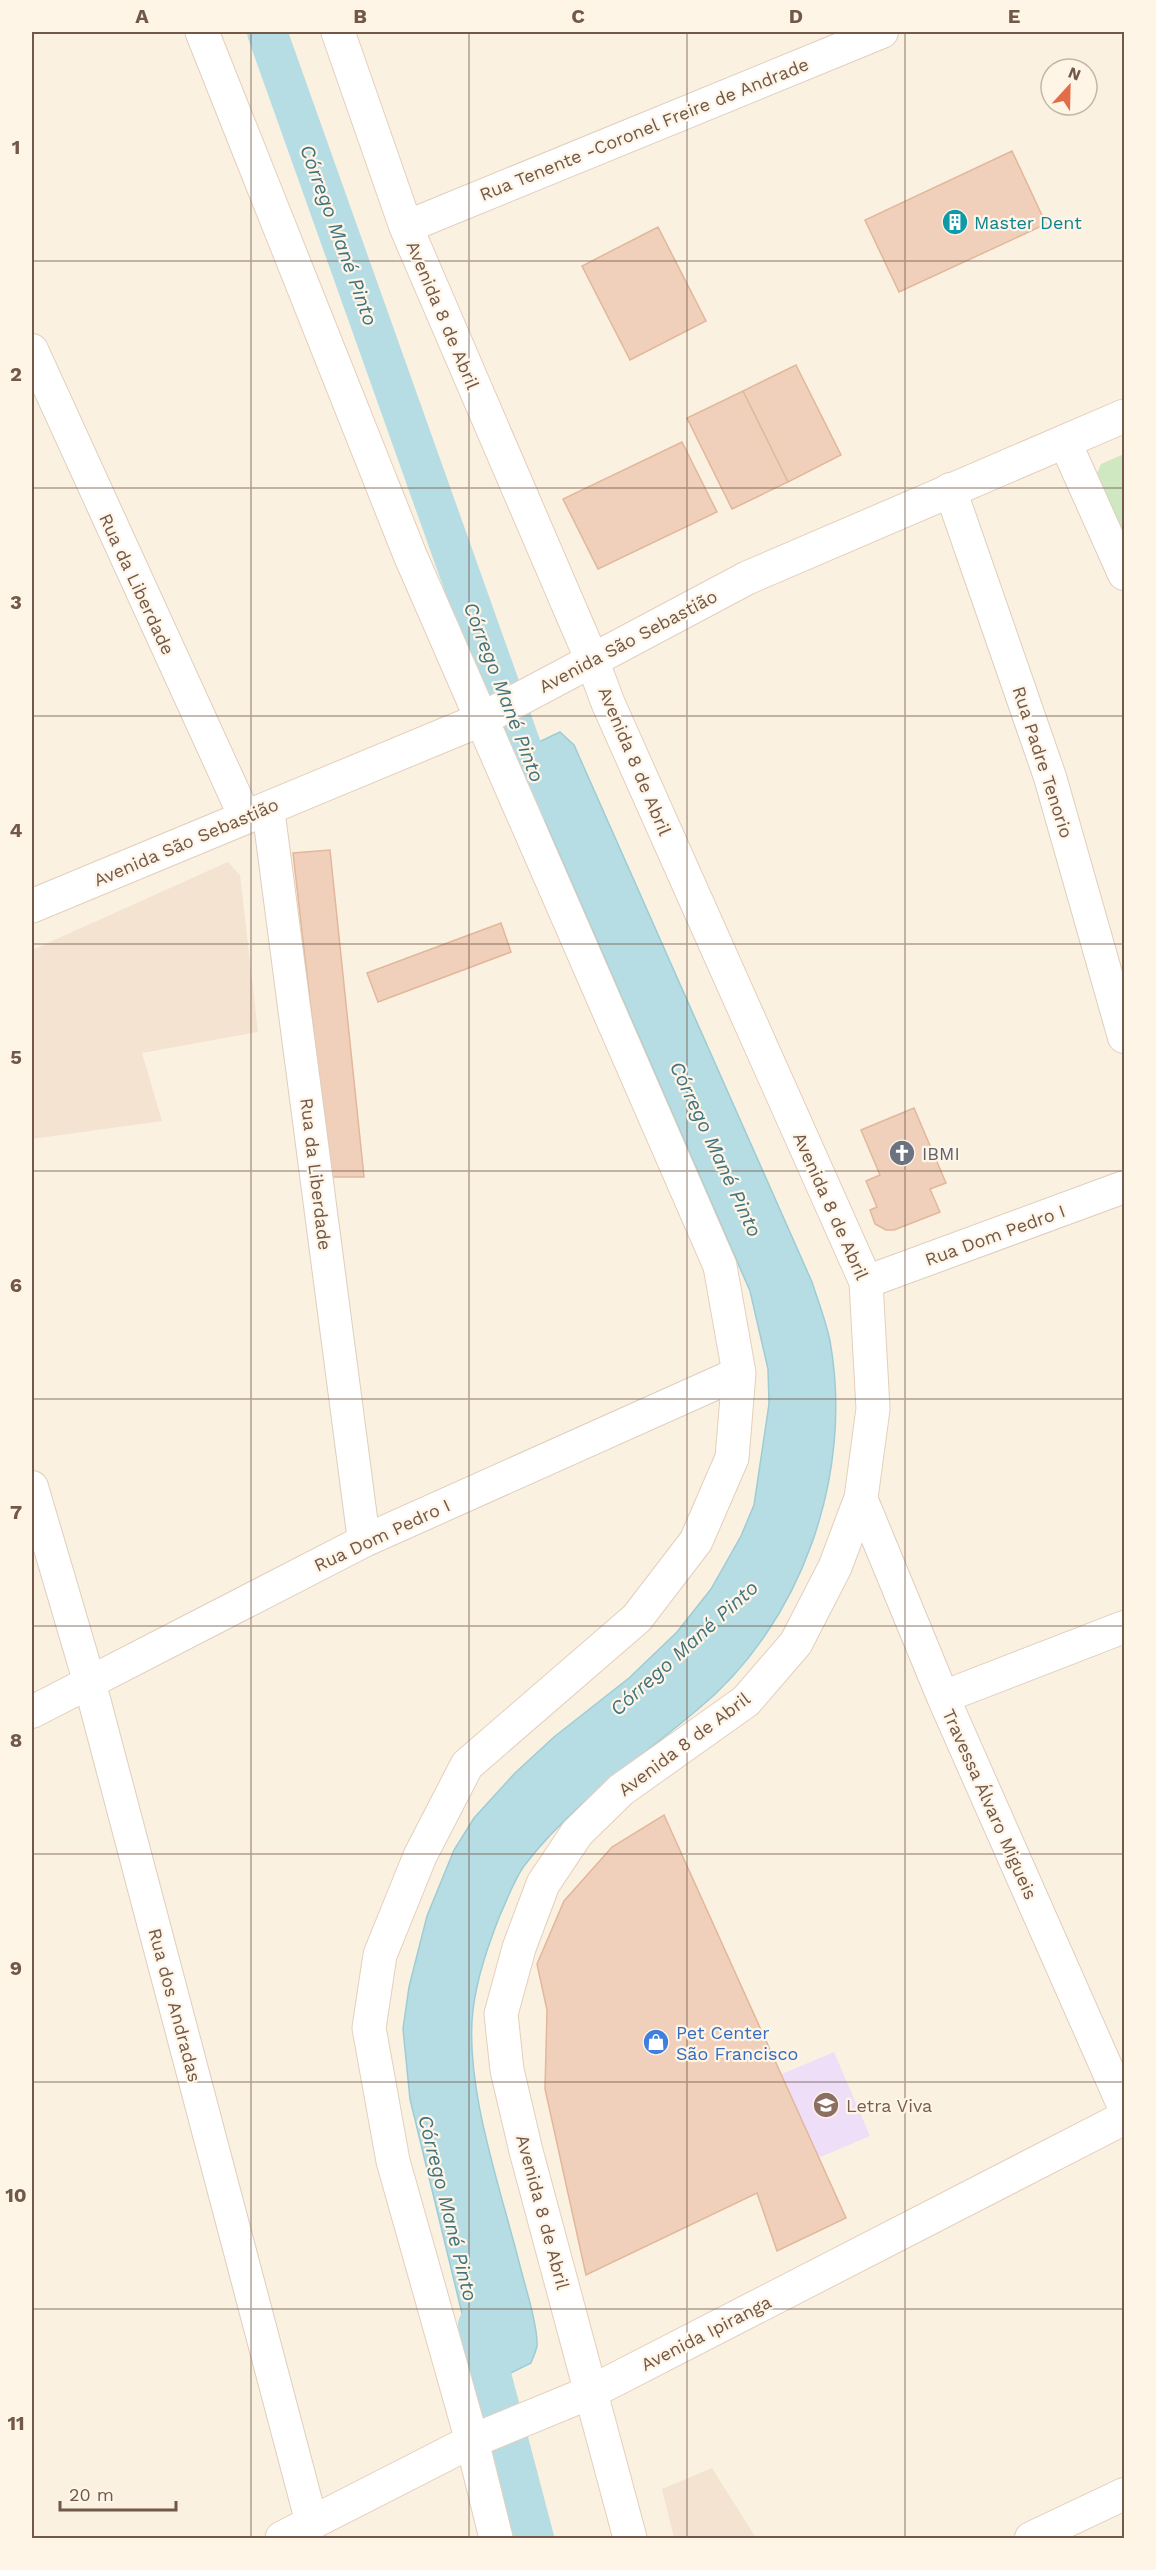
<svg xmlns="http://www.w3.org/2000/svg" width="1156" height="2570" viewBox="0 0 1156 2570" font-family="'Work Sans',sans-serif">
<rect width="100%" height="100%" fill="#fbf1e1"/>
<!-- residential -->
<path fill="#f3e3d0" d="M228,862L240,875L258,1032L142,1053L162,1121L32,1139V950Z
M712,2468L756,2538H674L662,2489Z"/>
<!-- education -->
<path fill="#eedef7" d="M834,2052L870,2136L818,2158L782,2074Z"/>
<!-- green -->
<path fill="#d0e8c1" d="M1124,454V541L1093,483L1101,464Z"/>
<!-- water -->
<path fill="#b7dde4" stroke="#9dccd5" stroke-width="1.5" d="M560,732L574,745L812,1282C818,1301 826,1321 830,1341C854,1474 802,1624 697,1710C638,1760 571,1804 524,1866C514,1880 507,1900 500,1915C488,1946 477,1977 473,2010C464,2085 500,2187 519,2262C524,2283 538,2325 537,2346C536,2351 533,2358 531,2363L499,2379L483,2378L475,2367L410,2099L403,2029L409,1987L427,1916L454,1850L474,1818L515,1773L554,1737L629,1678L677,1632L711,1589L741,1536L754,1505L769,1404L768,1369L750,1291L516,755L518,752Z"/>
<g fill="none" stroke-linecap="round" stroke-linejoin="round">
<!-- canal -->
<path stroke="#b7dde4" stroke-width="40" d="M267,32L521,746L547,800
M478,2325L534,2538"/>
</g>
<!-- building -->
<path fill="#f0d0ba" stroke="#e2b79b" stroke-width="1.5" d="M1012,151L1046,224L899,292L865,220Z
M658,227L706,321L630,360L582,266Z
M796,365L841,455L788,482L743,391Z
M743,391L788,482L732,509L687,418Z
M682,442L717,512L598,569L563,499Z
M330,850L364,1177H330L293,853Z
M501,923L511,952L378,1002L367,973Z
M914,1108L946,1183L930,1189L940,1212L894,1230H886L875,1224L870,1210L877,1207L866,1181L880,1175L861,1130Z
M664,1815L846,2218L777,2251L757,2193L586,2275L545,2089L547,2010L537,1964L564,1901L612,1847Z"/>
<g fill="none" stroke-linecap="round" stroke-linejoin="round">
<!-- street casing -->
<g stroke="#dfcebe" stroke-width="34">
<path id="street" d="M406,227L882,32
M32,350L245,817
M1065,442L1124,574
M950,489L1050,777L1124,1037
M268,808L364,1541
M866,1282L1124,1187
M32,1487L90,1684L312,2524
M861,1498L943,1697L1124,2107
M943,1697L1124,1627
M32,1712L364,1541L739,1373
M1031,2538L1124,2494"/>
</g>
<!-- secondary casing -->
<g stroke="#e4cfbc" stroke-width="35">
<path id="secondary" d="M202,32L410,555L720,1266L739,1373L732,1458L696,1541L637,1618L467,1765L420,1856L380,1955L369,2028L393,2161L472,2441L496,2538
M338,32L406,227L592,660L608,703L866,1282L873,1409L861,1498L835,1567L796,1643L746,1701L621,1790L577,1833L543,1884L519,1948L501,2014L507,2070L526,2151L630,2538
M32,906L480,720L747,578L1124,416
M282,2538L472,2441L591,2392L1124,2118"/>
</g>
<!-- street -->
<use href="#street" stroke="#fff" stroke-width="32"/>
<!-- secondary -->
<use href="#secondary" stroke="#fff" stroke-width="33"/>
</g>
<!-- grid -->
<path fill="none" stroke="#715849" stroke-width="1.5" stroke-opacity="0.55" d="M251,32V2538M469,32V2538M687,32V2538M905,32V2538M32,261H1124M32,488H1124M32,716H1124M32,944H1124M32,1171H1124M32,1399H1124M32,1626H1124M32,1854H1124M32,2082H1124M32,2309H1124"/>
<!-- icons -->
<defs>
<g id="building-disc" transform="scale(1.35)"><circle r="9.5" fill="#0f9aa8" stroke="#fef5e7"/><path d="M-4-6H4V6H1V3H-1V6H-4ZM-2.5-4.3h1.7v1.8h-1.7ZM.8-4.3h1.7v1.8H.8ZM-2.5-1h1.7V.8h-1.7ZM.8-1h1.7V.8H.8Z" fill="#fff"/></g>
<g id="church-disc" transform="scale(1.35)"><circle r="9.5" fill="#6b7280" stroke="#fef5e7"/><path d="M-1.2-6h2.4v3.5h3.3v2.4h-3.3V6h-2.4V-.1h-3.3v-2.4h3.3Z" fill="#fff"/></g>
<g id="shop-disc" transform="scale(1.35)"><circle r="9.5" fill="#3f7fe0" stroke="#fef5e7"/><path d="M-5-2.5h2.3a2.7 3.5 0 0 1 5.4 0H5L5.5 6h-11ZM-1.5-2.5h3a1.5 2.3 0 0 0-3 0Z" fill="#fff"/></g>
<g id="school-disc" transform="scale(1.35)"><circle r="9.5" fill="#8d6e63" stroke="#fef5e7"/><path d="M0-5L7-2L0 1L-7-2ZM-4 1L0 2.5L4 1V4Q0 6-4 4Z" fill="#fff"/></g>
</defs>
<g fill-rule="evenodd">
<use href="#building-disc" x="955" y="222"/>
<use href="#church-disc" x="902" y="1153"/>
<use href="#shop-disc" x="656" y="2042"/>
<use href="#school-disc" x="826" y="2105"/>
</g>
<g text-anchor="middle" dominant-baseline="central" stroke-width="4.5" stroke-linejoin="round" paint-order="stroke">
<!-- street labels -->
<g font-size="18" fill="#715849" stroke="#fef5e7">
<text transform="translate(644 129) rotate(-22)">Rua Tenente -Coronel Freire de Andrade</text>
<text transform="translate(443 315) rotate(67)">Avenida 8 de Abril</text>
<text transform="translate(137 584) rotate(65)">Rua da Liberdade</text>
<text transform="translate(628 641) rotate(-28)">Avenida São Sebastião</text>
<text transform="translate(635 761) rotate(67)">Avenida 8 de Abril</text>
<text transform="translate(1043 762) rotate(72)">Rua Padre Tenorio</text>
<text transform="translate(186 842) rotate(-23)">Avenida São Sebastião</text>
<text transform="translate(316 1174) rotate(83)">Rua da Liberdade</text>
<text transform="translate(831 1206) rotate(66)">Avenida 8 de Abril</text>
<text transform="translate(995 1235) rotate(-20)">Rua Dom Pedro I</text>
<text transform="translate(382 1535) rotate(-25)">Rua Dom Pedro I</text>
<text transform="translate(684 1744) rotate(-37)">Avenida 8 de Abril</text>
<text transform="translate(990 1804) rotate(66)">Travessa Álvaro Migueis</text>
<text transform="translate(175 2005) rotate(75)">Rua dos Andradas</text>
<text transform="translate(543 2212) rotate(75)">Avenida 8 de Abril</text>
<text transform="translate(706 2333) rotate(-27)">Avenida Ipiranga</text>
</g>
<!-- culture labels -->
<g font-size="18" fill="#0d838f" stroke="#fef5e7" text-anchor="start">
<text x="974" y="222">Master Dent</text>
</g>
<!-- worship labels -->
<g font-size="18" fill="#5b616d" stroke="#fef5e7" text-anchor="start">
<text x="922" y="1153">IBMI</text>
</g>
<!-- shop labels -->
<g font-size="18" fill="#366cbe" stroke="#fef5e7" text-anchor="start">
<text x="676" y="2032">Pet Center<tspan x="676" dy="21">São Francisco</tspan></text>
</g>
<!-- education labels -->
<g font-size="18" fill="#785e54" stroke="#fef5e7" text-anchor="start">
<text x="846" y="2105">Letra Viva</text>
</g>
<!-- water labels -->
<g font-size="20" font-style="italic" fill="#41737e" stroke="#fef5e7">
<text transform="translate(339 235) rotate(70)">Córrego Mané Pinto</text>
<text transform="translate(504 692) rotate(69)">Córrego Mané Pinto</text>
<text transform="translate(716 1149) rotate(65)">Córrego Mané Pinto</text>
<text transform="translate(684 1648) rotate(-42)">Córrego Mané Pinto</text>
<text transform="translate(448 2208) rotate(76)">Córrego Mané Pinto</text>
</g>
</g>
<!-- border -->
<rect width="1156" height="2570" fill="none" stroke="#fef5e7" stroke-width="66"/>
<!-- north arrow -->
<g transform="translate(1069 87) rotate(22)"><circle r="28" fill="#fef5e7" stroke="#c6b6a8" stroke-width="1.5"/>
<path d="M0-4.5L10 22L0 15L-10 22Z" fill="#e26d49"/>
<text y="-9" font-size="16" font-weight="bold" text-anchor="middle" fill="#715849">N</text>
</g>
<!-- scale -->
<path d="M60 2501v9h116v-9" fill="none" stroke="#715849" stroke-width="3"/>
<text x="69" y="2501" font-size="18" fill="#715849" stroke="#fef5e7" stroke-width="4.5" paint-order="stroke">20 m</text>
<rect x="33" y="33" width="1090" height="2504" fill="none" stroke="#715849" stroke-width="2"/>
<g font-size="20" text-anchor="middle" font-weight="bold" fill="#715849">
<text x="142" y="23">A</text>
<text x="360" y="23">B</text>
<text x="578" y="23">C</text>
<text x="796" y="23">D</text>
<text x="1014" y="23">E</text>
<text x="16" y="154">1</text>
<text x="16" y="381">2</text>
<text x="16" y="609">3</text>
<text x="16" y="837">4</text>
<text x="16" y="1064">5</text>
<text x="16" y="1292">6</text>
<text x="16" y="1519">7</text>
<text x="16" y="1747">8</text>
<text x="16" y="1975">9</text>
<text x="16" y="2202">10</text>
<text x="16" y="2430">11</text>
</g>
</svg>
